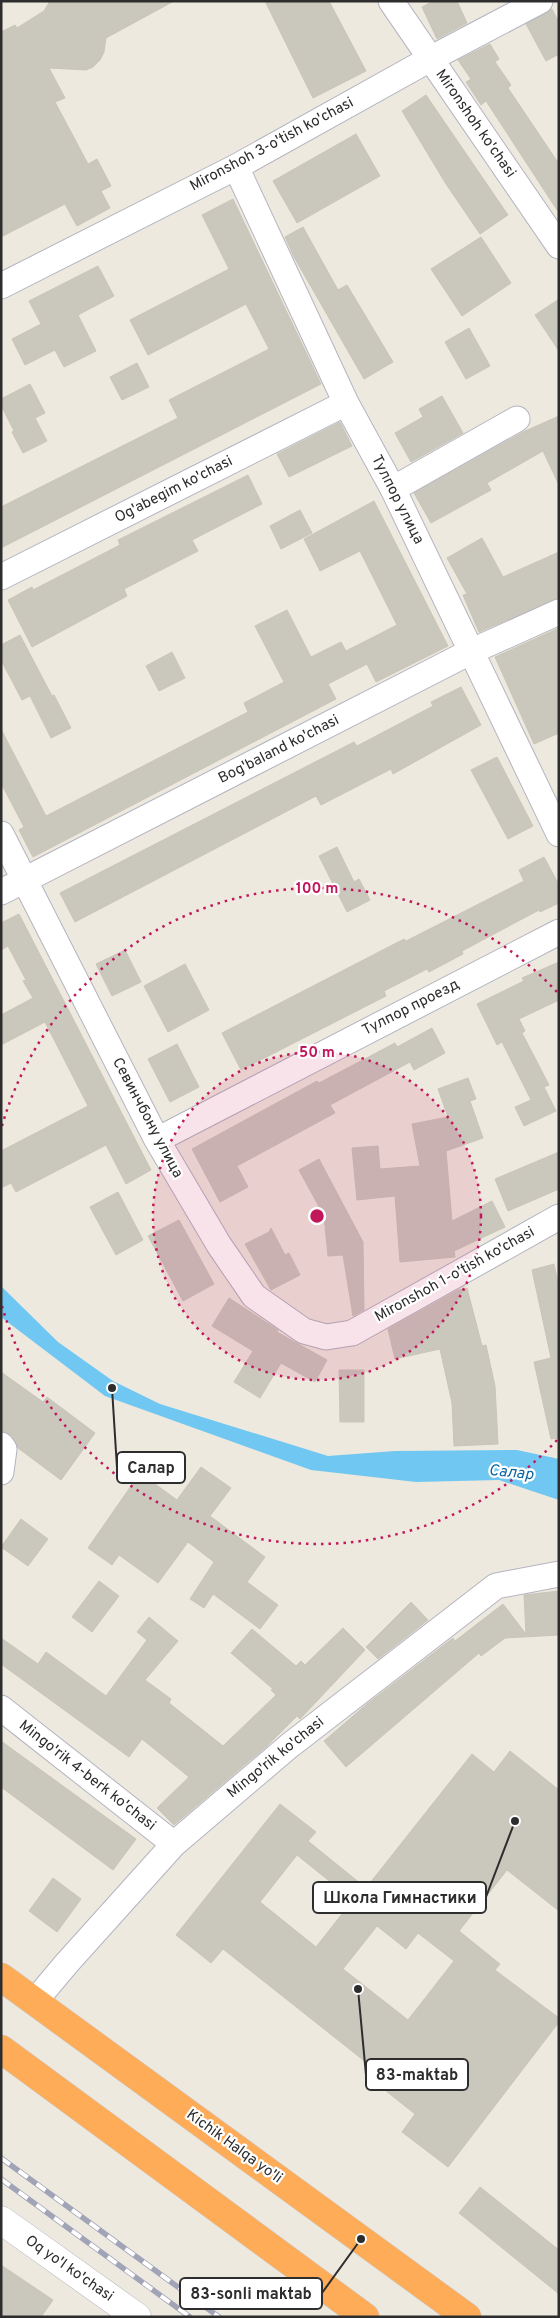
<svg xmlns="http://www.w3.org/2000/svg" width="560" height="2318" viewBox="0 0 560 2318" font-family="Overpass,sans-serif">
<rect width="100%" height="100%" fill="#eee9df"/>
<!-- water -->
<path fill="#70c7f2" d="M1,1286L58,1342L113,1381L160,1404L328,1456L395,1451L517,1450L559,1459V1500L499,1480L416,1482L311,1470L105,1396L1,1317Z"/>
<!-- building -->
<path fill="#cac7bd" stroke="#cac5b8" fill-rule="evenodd" d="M50,1H174L106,38L104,52L100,60L93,67L86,70L49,68L65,98L55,102L88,164L97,159L111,186L101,191L110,208L77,226L65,204L1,237V32L15,25L17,28L44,11Z
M265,1H329L366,71L313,98Z
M433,1H457L467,23L437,39L422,7Z
M552,9L559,23V54L546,61L526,24Z
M490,44L499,59L495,62L511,85L508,88L559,164V213L486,101L481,105L466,82L471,79L458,60Z
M426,95L508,215L480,234L446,184L402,111Z
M356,134L380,176L297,223L273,181Z
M233,199L321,384L1,548V507L178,418L169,400L269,349L246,304L148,355L130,320L229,269L202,215Z
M303,227L338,290L347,285L393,362L364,379L294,257L285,237Z
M481,237L511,283L462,316L431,269Z
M98,266L114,296L78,315L96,351L64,367L55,350L25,365L12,339L41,324L29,301Z
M559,299V351L535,315Z
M469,328L490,366L466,379L445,342Z
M137,363L149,387L122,400L110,377Z
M30,384L45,413L35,418L47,441L23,453L12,432L14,431L1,405V399Z
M442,396L463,433L411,462L395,433L423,417L419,409Z
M559,416V485L543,451L487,483L491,490L431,523L414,493L523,432Z
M340,422L352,446L289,477L277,454Z
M248,475L262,504L192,540L198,551L124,589L127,596L32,647L8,600L32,587L33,590L120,545L118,540Z
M374,501L448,646L376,682L367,664L328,684L336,699L33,857L19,830L24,827L1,783V729L46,816L248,712L244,703L284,682L255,626L287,610L311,657L341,642L346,651L397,625L360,551L320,571L304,539Z
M300,510L312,533L281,549L270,526Z
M482,538L503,577L559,552V598L479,632L463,595L467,594L447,558Z
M559,628V733L534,744L495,657Z
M20,635L52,696L54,695L71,728L51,738L30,696L22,700L1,660V645Z
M172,652L185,678L159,691L146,666Z
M461,687L481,725L393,774L391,769L321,805L316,796L75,922L60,893L354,742L357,746L433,706L431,702Z
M497,757L533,826L508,839L471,770Z
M337,847L354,882L359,879L370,900L347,912L319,856Z
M544,857L559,885V903L540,912L539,910L462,951L463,954L429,972L427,969L384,991L386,996L241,1070L222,1033L404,939L406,941L524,881L519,870Z
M19,914L151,1170L126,1184L106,1145L16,1192L11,1183L1,1188V1151L88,1106L45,1022L1,1045V1015L33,998L23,981L26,980L8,946L1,950V923Z
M125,950L141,982L112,996L96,964Z
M559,962V1000L519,1019L525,1031L522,1033L549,1085L544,1087L556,1111L524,1126L515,1107L531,1100L502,1042L497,1045L477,1004L524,981L522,978Z
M185,964L209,1010L168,1032L144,986Z
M432,1028L445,1053L414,1070L410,1062L330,1105L335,1113L237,1166L248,1187L220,1202L192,1149L317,1081L319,1083L395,1043L397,1047Z
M177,1044L199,1087L170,1102L148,1059Z
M468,1078L476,1099L470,1101L483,1138L446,1151L452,1221L492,1201L505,1227L454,1251L455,1257L400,1262L395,1196L357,1200L352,1148L378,1146L380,1169L420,1166L412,1124L448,1117L438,1089Z
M559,1152V1189L508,1211L495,1179Z
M319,1159L363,1242L364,1310L353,1316L343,1255L328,1256L324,1216L299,1170Z
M118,1192L143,1240L116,1255L90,1207Z
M179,1220L214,1284L183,1301L148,1236Z
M271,1228L285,1255L289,1253L300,1275L271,1290L245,1244L269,1232Z
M554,1264L559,1288V1438L551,1439L534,1362L551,1358L532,1270Z
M467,1288L482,1346L486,1345L495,1386L498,1444L454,1446L452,1403L440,1349L395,1359L388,1329L458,1290Z
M229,1298L278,1330L277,1332L327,1360L315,1382L281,1363L260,1398L234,1382L253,1351L212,1326Z
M339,1370H364V1422H340Z
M1,1372L43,1402L47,1397L95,1433L61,1480L18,1448L12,1436L1,1431Z
M201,1467L231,1488L210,1516L265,1557L247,1582L278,1605L260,1629L213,1594L204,1608L190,1599L214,1562L188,1542L158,1583L119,1555L112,1565L88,1548L140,1473L177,1500Z
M21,1519L48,1539L28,1566L1,1547Z
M99,1581L119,1596L92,1632L72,1617Z
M559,1591V1635L505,1638L481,1656L479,1653L346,1767L324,1741L367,1704L453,1638L455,1641L503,1604L526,1634L524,1595Z
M411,1602L428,1620L378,1659L366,1647Z
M149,1617L178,1641L145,1680L171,1699L169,1703L223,1746L276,1695L271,1690L273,1689L231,1653L252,1629L296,1666L301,1661L305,1665L343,1628L365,1650L300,1719L297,1716L267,1746L174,1825L157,1808L189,1777L142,1739L129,1757L1,1664V1638L38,1664L46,1652L106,1696L147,1640L137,1632Z
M1,1741L136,1839L113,1870L1,1787Z
M510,1751L559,1790V1911L507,1870L459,1931L500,1964L495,1970L559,2018V2022L448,2167L402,2132L415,2114L366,2075L372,2067L223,1949L211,1963L176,1935L280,1804L316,1832L308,1841L366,1888L472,1754L494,1772ZM297,1855L353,1900L316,1947L260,1902ZM377,1926L406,1949L418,1933L454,1961L408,2020L343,1969Z
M53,1878L81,1899L57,1932L29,1911Z
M480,2187L559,2250V2294L459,2213Z
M1,2265L53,2300L41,2317H1Z"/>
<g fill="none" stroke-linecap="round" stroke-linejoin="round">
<!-- street casing -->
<g stroke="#b3b4c0" stroke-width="27">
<path id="street" d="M391,1L559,246
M236,167L346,403L393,489L559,834
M1,286L236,167L430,59L540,1
M393,489L517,419
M1,577L346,403
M1,834L157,1140L219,1245L254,1296L304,1331L326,1337L352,1333L559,1217
M1,892L470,652L559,612
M157,1140L559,932
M1,1445L4,1449L1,1472
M1,1708L174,1844
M35,2001L67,1963L174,1844L289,1746L496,1586L559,1574"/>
</g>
<!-- secondary casing -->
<g stroke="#b3b4c0" stroke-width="29">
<path id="secondary" d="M1,2220L137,2317"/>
</g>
<!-- highway casing -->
<g stroke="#c8c8c8" stroke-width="29">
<path id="highway" d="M1,1977L467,2317
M1,2049L365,2317"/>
</g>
<!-- street -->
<use href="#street" stroke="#fff" stroke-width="25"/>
<!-- secondary -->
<use href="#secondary" stroke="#fff" stroke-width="28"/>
<!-- highway -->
<use href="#highway" stroke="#ffac59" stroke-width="28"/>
<!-- rail casing -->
<g stroke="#a1a3b7" stroke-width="5.5">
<path id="rail" d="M1,2158L219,2317
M1,2179L190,2317"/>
</g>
<!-- rail -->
<use href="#rail" stroke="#fff" stroke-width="4" stroke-dasharray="11" stroke-linecap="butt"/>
</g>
<!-- distance rings -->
<circle cx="317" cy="1216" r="164" fill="#c2185b" fill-opacity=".12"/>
<g fill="none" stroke="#c2185b" stroke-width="2.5" stroke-dasharray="2.5 5">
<circle cx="317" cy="1216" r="164"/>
<path d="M557 1440A328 328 0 0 1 2 1306M2 1126A328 328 0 0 1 557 992"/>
</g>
<g text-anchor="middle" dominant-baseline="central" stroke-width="4.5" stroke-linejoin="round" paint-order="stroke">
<!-- street labels -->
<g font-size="15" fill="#2d2d2d" stroke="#fff">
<text transform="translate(475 124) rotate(55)">Mironshoh ko'chasi</text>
<text transform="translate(272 145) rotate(-28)">Mironshoh 3-o'tish ko'chasi</text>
<text transform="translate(174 490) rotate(-27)">Og'abegim ko'chasi</text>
<text transform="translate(397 500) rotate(63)">Тулпор улица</text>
<text transform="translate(279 750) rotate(-27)">Bog'baland ko'chasi</text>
<text transform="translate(411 1008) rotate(-27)">Тулпор проезд</text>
<text transform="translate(147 1118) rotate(62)">Севинчбону улица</text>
<text transform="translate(455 1275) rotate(-29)">Mironshoh 1-o'tish ko'chasi</text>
<text transform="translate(276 1758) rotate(-39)">Mingo'rik ko'chasi</text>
<text transform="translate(87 1776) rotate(38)">Mingo'rik 4-berk ko'chasi</text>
<text transform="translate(234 2147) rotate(36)">Kichik Halqa yo'li</text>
<text transform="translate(69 2269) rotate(35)">Oq yo'l ko'chasi</text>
</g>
<!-- water labels -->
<g font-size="16" font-style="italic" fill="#0a64a3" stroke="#fff">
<text transform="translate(511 1473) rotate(6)">Салар</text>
</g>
</g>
<circle cx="317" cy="1216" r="8" fill="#c2185b" stroke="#fff" stroke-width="2.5"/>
<g font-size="15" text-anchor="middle" font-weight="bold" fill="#c2185b" stroke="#fff" stroke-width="4.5" stroke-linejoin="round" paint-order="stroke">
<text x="317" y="893">100 m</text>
<text x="317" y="1057">50 m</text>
</g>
<!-- callouts -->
<path fill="none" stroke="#2d2d2d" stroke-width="2" d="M112 1388L117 1468M515 1821L486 1897M358 1989L366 2075M361 2239L322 2293"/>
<g fill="#2d2d2d" stroke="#fff" stroke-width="2">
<circle cx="112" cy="1388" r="5"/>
<circle cx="515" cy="1821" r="5"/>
<circle cx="358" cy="1989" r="5"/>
<circle cx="361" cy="2239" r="5"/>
</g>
<g fill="#fff" stroke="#2d2d2d" stroke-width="2">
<rect x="117" y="1452" width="68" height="31" rx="5"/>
<rect x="313" y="1882" width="173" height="31" rx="5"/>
<rect x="366" y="2059" width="102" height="31" rx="5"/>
<rect x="180" y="2278" width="142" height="31" rx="5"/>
</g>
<g font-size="16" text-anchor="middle" font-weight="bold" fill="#2d2d2d">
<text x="151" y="1473">Салар</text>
<text x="400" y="1903">Школа Гимнастики</text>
<text x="417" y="2080">83-maktab</text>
<text x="251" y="2299">83-sonli maktab</text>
</g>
<!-- border -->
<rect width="560" height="2318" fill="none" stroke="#2d2d2d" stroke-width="5"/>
</svg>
